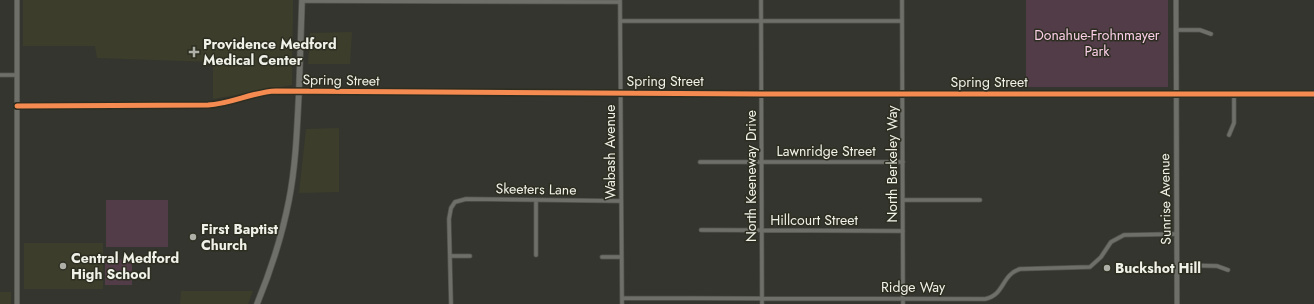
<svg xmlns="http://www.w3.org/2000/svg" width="1314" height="304" viewBox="0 0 1314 304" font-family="Jost,sans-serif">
<rect width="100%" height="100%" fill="#34352e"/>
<!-- built -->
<path fill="#3c3e2b" d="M23,0H293L292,85L213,99V62L97,58L95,46H23Z
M352,32L350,64H308L310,33Z
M339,128V192L299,193L306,129Z
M24,243H103V289H24Z
M181,291H253L248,304H180Z
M0,292H11V304H0Z"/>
<!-- green -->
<path fill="#523c48" d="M1026,0H1168V87H1026Z
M106,200H168V247H106Z
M105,259L132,260V285H105Z"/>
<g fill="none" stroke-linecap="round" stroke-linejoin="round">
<!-- minor casing -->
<g stroke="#52534d" stroke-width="5">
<path id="minor" d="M761,0L762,304
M902,0L903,304
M302,1L620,2
M620,1L622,304
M620,21H902
M1176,30H1200L1211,34
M0,75H17
M1229,135L1234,123V94
M700,162H903
M536,200V255
M903,200H980
M701,230L903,231
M450,256H470
M602,257H621
M1177,265L1217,266L1228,270
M622,298L985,299C1005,295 1001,275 1020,269L1090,267L1101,257L1111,242L1124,235L1177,234
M451,304L449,219L451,208L455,202L466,199L621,201"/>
</g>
<!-- tertiary casing -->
<g stroke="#52534d" stroke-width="6">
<path id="tertiary" d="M17,0V304
M1176,0L1177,304
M17,106L208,105C231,104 252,92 276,91L762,94H1314"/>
</g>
<!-- secondary casing -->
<g stroke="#52534d" stroke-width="7">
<path id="secondary" d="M257,304C271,270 282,236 289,200C296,164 297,128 299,91C300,61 301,30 302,0"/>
</g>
<!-- minor -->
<use href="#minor" stroke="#6e6f69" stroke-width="3.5"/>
<!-- tertiary -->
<use href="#tertiary" stroke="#6e6f69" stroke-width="4.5"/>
<!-- secondary -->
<use href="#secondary" stroke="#6e6f69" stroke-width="5.5"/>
<!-- cycleway casing -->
<g stroke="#2d2e21" stroke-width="8">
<path id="cycleway" d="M17,106L208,105C231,104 252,92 276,91L762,94H1314"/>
</g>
<!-- cycleway -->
<use href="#cycleway" stroke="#f68b52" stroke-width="5"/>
</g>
<!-- markers -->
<g fill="#aeafa7" stroke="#2d2e21" stroke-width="1.5">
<path d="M192 46h4v4h4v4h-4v4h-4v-4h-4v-4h4z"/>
<circle cx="193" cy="237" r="4"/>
<circle cx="63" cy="266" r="4"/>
<circle cx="1107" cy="268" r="4"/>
</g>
<g text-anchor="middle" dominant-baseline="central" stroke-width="3" stroke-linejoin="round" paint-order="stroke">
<!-- park labels -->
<g font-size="14" fill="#fbcee7" stroke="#2d2e21">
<text x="1097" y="35">Donahue-Frohnmayer<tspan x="1097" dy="16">Park</tspan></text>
</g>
<!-- poi labels -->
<g font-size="14" font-weight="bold" fill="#f0f1e8" stroke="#2d2e21" text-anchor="start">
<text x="203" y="44">Providence Medford<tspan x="203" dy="16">Medical Center</tspan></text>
<text x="201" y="229">First Baptist<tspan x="201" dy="16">Church</tspan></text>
<text x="71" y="258">Central Medford<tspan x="71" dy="16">High School</tspan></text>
<text x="1115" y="268">Buckshot Hill</text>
</g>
<!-- street labels -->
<g font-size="14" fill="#f0f1e8" stroke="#2d2e21">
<text transform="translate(341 80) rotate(1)">Spring Street</text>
<text x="665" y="81">Spring Street</text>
<text x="989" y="82">Spring Street</text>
<text x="826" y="151">Lawnridge Street</text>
<text transform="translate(610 152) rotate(-90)">Wabash Avenue</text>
<text transform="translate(892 164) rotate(-90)">North Berkeley Way</text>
<text transform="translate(751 176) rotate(-90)">North Keeneway Drive</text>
<text transform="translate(536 189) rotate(1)">Skeeters Lane</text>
<text transform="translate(1165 199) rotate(-91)">Sunrise Avenue</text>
<text x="814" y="220">Hillcourt Street</text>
<text x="913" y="287">Ridge Way</text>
</g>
</g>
</svg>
